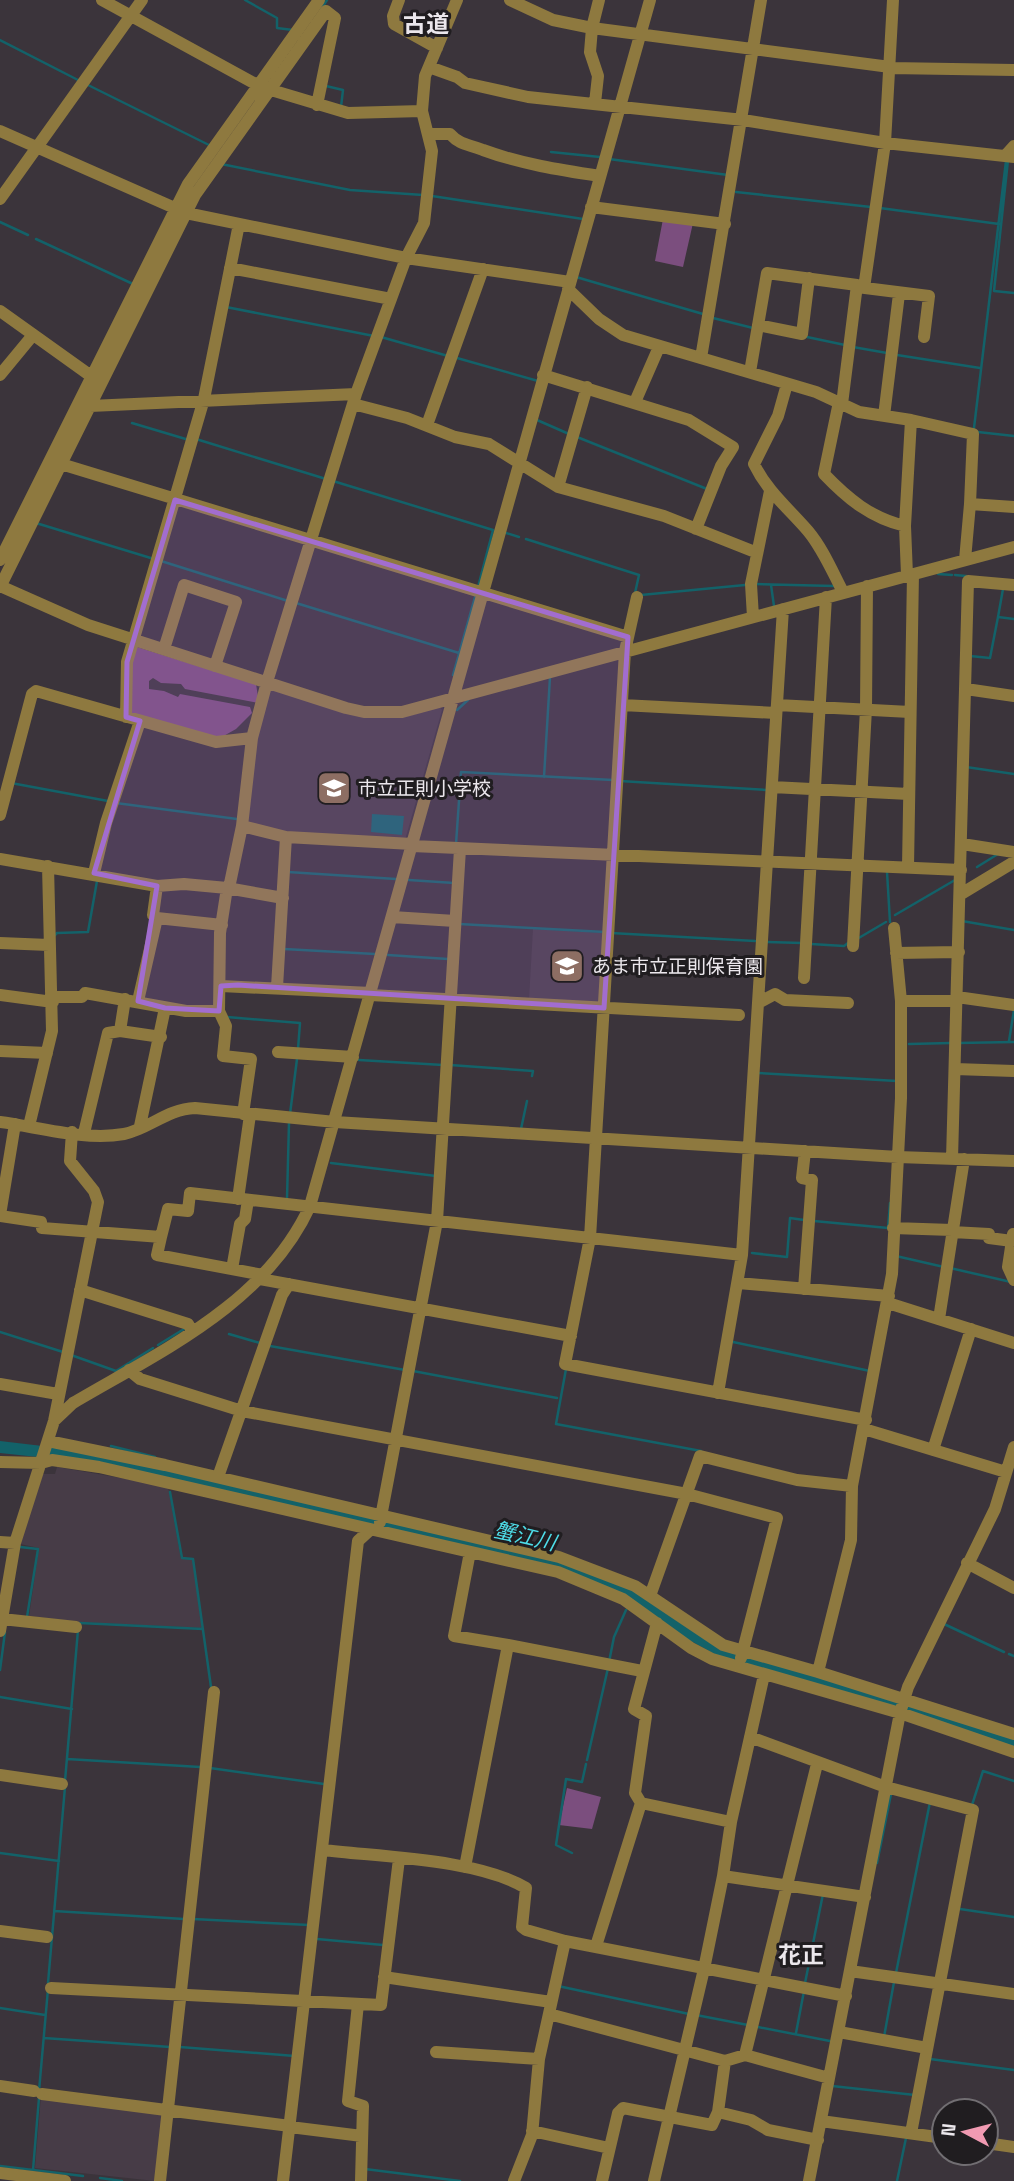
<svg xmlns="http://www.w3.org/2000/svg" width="1014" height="2181" viewBox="0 0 1014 2181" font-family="'Space Grotesk','Noto Sans JP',sans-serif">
<rect width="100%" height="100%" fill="#3b343b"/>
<!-- built -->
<path fill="#473c47" d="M273,689L352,714L438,705L442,710L405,840L287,832L247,824L252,754L268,691Z
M533,929L605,933L601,1002L529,1000Z
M57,1467L168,1486L181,1558L193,1559L202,1628L79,1622L29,1616L39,1548L20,1544L42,1474H55Z
M41,2096L163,2113L155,2181L35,2168Z"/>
<!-- green -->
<path fill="#7b4e7e" d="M663,219L693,223L683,267L655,261Z
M137,647L256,684L259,703L185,689L181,684L161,683L153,678L149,681V689L164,691L178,697L180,694L250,707L252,713L236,729L220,738L130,713L132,663Z
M567,1788L601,1797L592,1829L559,1825Z"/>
<!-- water -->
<path fill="#136269" d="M372,814L404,816L402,835L371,832Z
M0,1441L94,1452L560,1559L633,1590L702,1637L1014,1737V1748L718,1656L559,1568L47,1458L0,1453Z"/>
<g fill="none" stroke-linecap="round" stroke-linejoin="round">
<!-- stream -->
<path stroke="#136269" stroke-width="2.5" d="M245,0L277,18V28L293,30
M321,9L327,0
M0,40L78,80
M88,85L211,146
M326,86L343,90L341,107
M551,152L600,157
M609,159L728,175
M221,164L350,190L423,195
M736,192L871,207
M432,196L583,219
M880,208L999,224
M0,222L28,235
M36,239L133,284
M576,277L703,314
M994,291L1008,160
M994,291L1014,293
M226,307L374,336
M713,318L753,328
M381,337L448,356
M807,337L845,345
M853,347L887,353
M897,355L980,368
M457,358L538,381
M537,420L569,434
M132,423L189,440
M974,428L1006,161
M978,432L1014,436
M577,437L707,489
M196,439L326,479
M333,481L493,530L478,587
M36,523L154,559
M503,532L519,537
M526,539L639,575L635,593
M161,561L288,601
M938,574L952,575
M955,575L966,576
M754,584L834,586
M771,585L774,606
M641,595L745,585
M296,603L459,653
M998,617L1003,589
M970,656L990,658L998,617L1014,619
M453,675L475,597
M457,710L468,700
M966,767L1014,774
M544,777L550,677
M620,781L767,790
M11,783L108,801
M116,803L237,819
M456,844L461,772L613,780
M977,867L998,854
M288,872L396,879
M887,872L890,922
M409,880L454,883
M895,915L955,880
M962,921L1014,930
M459,924L605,932
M611,933L755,941
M54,936L57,933L88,932L97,881
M857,939L886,922
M767,942L802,943
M811,944L844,946L848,943
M284,949L375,954
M388,955L448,959
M227,1017L300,1023L298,1049
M1009,1041L1014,1010
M958,1043L1014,1042
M909,1044L951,1043
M359,1060L443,1065
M450,1065L533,1071L532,1076
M758,1073L897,1081
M290,1114L297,1059
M521,1129L527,1101
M331,1163L436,1176
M287,1198L289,1123
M814,1221L888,1228
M888,1228L890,1203
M752,1253L787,1257L790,1218L804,1220
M896,1256L944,1267
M950,1268L1011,1282
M0,1332L63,1352
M229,1334L260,1343
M733,1342L870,1371
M158,1345L184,1329
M270,1346L405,1370
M71,1355L116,1371L153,1348
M566,1369L556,1424L701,1451
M413,1371L557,1398
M111,1446L155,1457
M170,1492L182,1558L193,1559L211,1687
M20,1547L38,1549L27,1617
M80,1623L203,1629
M944,1624L1004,1652
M1009,1654L1014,1656
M609,1662L614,1637L626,1610
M0,1670L5,1632
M0,1697L72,1709
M67,1759L200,1767
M587,1760L608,1668
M210,1768L324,1784
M65,1781L78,1630
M972,1805L983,1771L1014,1781
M0,1853L59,1861
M572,1853L556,1845L566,1779L582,1782L586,1764
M877,1863L891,1794
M960,1909L1014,1917
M54,1911L184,1919
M193,1919L309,1925
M317,1939L383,1945
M896,1973L930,1802
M48,1983L65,1787
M805,1983L823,1894
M558,1986L689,2014
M0,2008L45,2015
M696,2015L748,2025
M758,2027L830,2041
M796,2033L804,1991
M884,2037L894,1982
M44,2038L170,2047
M180,2047L295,2056
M930,2059L1014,2070
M832,2086L915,2095
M39,2091L48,1989
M0,2166L83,2176
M365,2169L460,2181
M33,2170L39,2098
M100,2178L122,2181
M897,2181L906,2138"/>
<!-- minor -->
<path stroke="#8e793f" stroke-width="12" d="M102,0L261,87L348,113L422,111
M399,0L393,16L394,24L437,48
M510,0L553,20L592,28L890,67
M429,67L457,77L465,83L528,97L743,120L885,143L1014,157
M890,68L1014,70
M595,103L598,76L590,52L592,28L599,0
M0,131L186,213L406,258L570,282
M429,134H450C461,146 469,144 483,150C521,164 560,170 600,176
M1005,156L1014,146
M0,199L142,0
M591,207L725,224
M230,268L391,299
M857,287L929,296L924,337
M864,288L885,143L893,0
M568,289L599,319L623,335L816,392L859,412L911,420L905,526L907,575
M0,311L91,376
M758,325L802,334L809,278
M701,358L761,0
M750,372L767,273L857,285L842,404
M0,375L33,335
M543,375L689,420L733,447L721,466L696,529
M787,384L778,416L754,464C767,491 788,508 808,531C823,549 832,571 843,592
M635,402L659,347
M839,402L824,474C848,499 871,518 905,526
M84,403L90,406L356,394
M353,404L407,418L455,437L489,444L558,487L664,516L755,552
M884,416L899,294
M911,420L973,434L970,504
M427,425L483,269
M61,464L628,637
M558,487L587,387
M0,560L188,184L319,0
M965,560L970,504L1014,507
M0,586L88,625L346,708L364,712H402L1014,547
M0,587L195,195L326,11L335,18L317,105
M637,597L625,651L590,1238L565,1364L866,1420
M753,617L751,584L770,491
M164,649L184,585L236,602L215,666
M966,689L1014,696
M622,705L776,713
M777,705L910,712
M126,717L127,662L204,399L239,224
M772,787L909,794
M0,815L32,694L36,691L216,742L252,738
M242,826L286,837L412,844
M962,844L1014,852
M412,846L961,870
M0,859L157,886L184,884L227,888L283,898
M908,867L913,574
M94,873L106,823L140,721
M157,886L153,915L157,918L222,925
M229,888L242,826L252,738L267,682L356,394L406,258L424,223L432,151L422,111L425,76L457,0
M961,894L1014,862
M392,917L455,921
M0,943L49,945
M853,946L866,709L867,586
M896,953L959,952
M804,978L826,597
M221,986L371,993
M277,987L286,837
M0,995L53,1002
M370,995L739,1015
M53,997H82L85,993L186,1011H219L220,933L227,888
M957,997L1014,1005
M138,1001L157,918
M901,1001H956
M758,1003L775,994L785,1000L848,1003
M219,1011L226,1026L223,1056L251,1059L243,1114
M120,1031L161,1037
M0,1051L47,1053
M278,1052L353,1057
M955,1069L1014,1071
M0,1122C38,1127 85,1141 124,1134C149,1129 167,1109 195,1108L335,1122L898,1157L1014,1161
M29,1126L52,1031L48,866
M140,1126L165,1008
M84,1133L108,1033L120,1031L125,999
M952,1159L968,581L1014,585
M238,1199L250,1115
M0,1215L15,1124
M0,1216L41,1222L42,1228L161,1237L157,1255L263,1275
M893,1228L952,1230
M952,1232L989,1234V1238L1012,1241
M1013,1234L1008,1267L1014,1280
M161,1237L168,1209L188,1211L190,1193L742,1255
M232,1269L240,1224L245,1219L248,1200
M260,1279L571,1336
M738,1283L889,1296
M804,1289L812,1180L802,1178L805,1151
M80,1290L188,1324L192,1331
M888,1303L1014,1343
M939,1319L964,1159
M129,1370L140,1379L242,1411L687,1494L777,1518L741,1658
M0,1384L58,1394
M718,1393L742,1255L783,609
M54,1421L73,1403C161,1351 265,1304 310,1206L650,0
M864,1429L1006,1472
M48,1441L165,1465L559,1557L635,1586L723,1645L818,1672L851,1540L852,1486
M933,1450L971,1329
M0,1462L41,1463L52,1460L99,1467L558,1572L623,1599L691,1648L712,1659L900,1713L1014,1752
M218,1477L282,1295L289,1284
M380,1522L437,1221L460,849
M0,1542L15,1543
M967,1563L1014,1588
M650,1596L700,1456L797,1480L852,1486L892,1274L901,1098V1001L894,928
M2,1619L76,1627
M0,1631L15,1543L54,1421L98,1202L94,1191L70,1161L72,1132
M508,1645L642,1671
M818,1672L1014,1734
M750,1737L886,1787L973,1810L911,2133
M0,1775L62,1784
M641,1803L731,1822
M323,1850C381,1857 478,1859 526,1888L522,1927L526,1930L565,1941L846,1996
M465,1867L508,1645L454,1636L470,1552
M723,1876L865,1897
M0,1931L47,1937
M596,1946L641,1803L635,1793L646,1716L634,1709L657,1623
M850,1971L1014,1994
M384,1977L551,2002
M51,1988L381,2005L399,1859
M358,2004L348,2101L363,2106L361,2181
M549,2014L725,2061L745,2055L829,2078
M839,2032L927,2048
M436,2052L539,2059
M745,2055L817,1764
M0,2086L34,2091
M42,2094L290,2126
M718,2112L751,2120L768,2130L818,2140
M821,2121L944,2138
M290,2127L362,2136
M532,2131L609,2148
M986,2143L1014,2147
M0,2173L65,2181
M160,2181L214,1692
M283,2181L358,1541L370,1530
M514,2181L532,2135L539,2059L565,1941
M602,2181L618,2113L623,2108L712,2125L718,2112L725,2061
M654,2181L704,1969L723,1876L731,1822L764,1675
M809,2181L900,1713L908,1687L995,1509L1014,1447"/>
</g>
<!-- marked area -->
<path fill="#a26dcf" fill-opacity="0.2" stroke="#a26dcf" stroke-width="5" stroke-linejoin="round" d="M175,500L628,637L604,1008L238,985L221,986L219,1011L165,1008L138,1001L157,886L94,873L140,721L126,717L127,662Z"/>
<!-- icons -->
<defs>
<g id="school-square" transform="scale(1.75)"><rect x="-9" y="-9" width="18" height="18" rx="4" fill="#8d6e63" stroke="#201d20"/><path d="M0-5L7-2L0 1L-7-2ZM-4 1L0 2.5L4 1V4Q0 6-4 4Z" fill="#fff"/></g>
</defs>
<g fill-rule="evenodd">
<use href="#school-square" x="334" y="788"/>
<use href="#school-square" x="567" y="966"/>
</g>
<g text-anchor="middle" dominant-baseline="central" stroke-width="6" stroke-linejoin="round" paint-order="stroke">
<!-- poi labels -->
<g font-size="19" fill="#ebe7ec" stroke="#201d20" text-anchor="start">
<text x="358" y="788">市立正則小学校</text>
<text x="592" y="966">あま市立正則保育園</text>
</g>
<!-- water labels -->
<g font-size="21" font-style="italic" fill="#4edce8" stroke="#201d20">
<text transform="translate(525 1536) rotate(13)">蟹江川</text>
</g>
<!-- quarter labels -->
<g font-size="23" font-weight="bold" fill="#ebe7ec" stroke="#201d20">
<text x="426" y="24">古道</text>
<text x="801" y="1955">花正</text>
</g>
</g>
<!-- north arrow -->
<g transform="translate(965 2132) rotate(277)"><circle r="33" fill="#201d20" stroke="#716e72" stroke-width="2"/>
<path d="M0-5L12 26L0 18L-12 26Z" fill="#f19ab2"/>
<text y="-10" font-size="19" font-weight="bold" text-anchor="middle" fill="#ebe7ec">N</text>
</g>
</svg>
